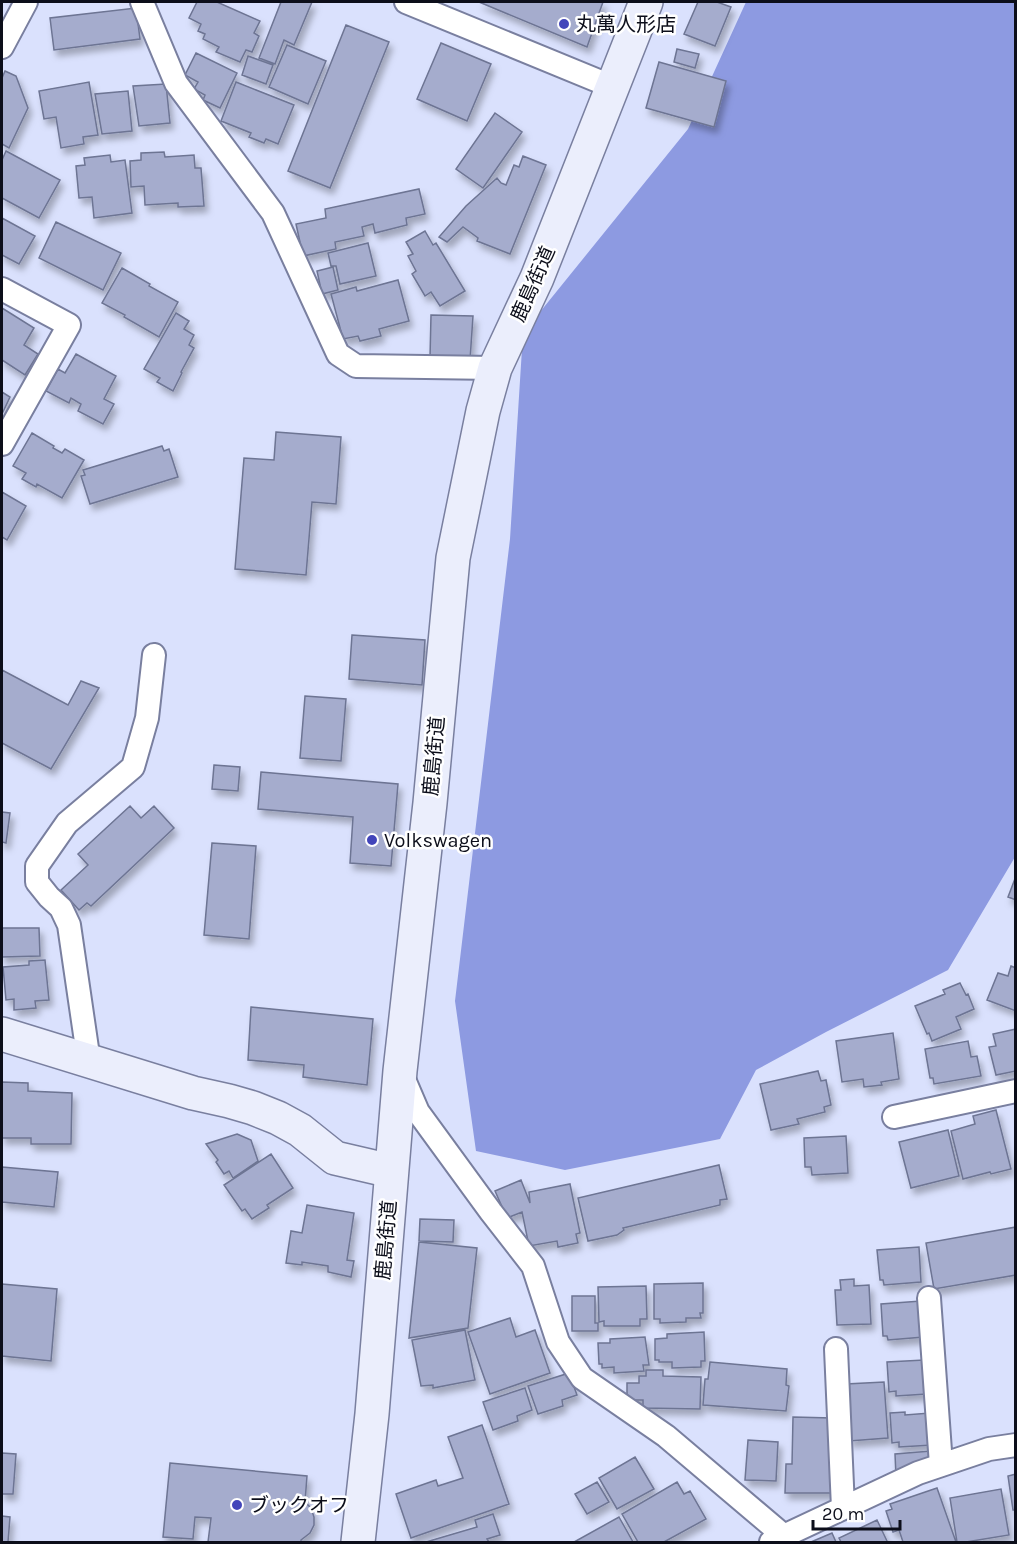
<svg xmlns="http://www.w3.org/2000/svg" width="1017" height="1544" viewBox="0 0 1017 1544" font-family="Karla,'Noto Sans JP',sans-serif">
<defs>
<filter id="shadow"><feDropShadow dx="3.5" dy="6" stdDeviation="3" flood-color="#0004"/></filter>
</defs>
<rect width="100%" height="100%" fill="#dae1fd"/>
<!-- forest -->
<path fill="#8d9ae1" d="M746,2H1015V857L948,970L826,1032L756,1070L720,1139L565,1170L476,1151L455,1001L510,539L523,333L688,129Z"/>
<!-- building -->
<path fill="#a5accd" stroke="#6d7493" stroke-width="1.5" filter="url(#shadow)" d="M197,2H217L260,21L254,33L259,36L252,52L246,50L240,62L216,52L219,47L203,39L205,34L198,31L201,24L189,18Z
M281,2H312L294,45L284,40L275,64L259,58Z
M479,2H603L587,47Z
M698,2H717L731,7L715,46L684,34Z
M136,8L140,39L54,50L50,18Z
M346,25L389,42L330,188L288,171Z
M441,43L491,64L467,121L417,99Z
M287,45L326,61L308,104L269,87Z
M677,49L699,54L695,68L674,62Z
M196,53L237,73L220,108L203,100L205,95L194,89L198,82L185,75Z
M248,56L273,65L266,84L242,75Z
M659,62L726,81L714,127L646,108Z
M5,71L16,76L28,108L9,148L2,144V78Z
M89,82L98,135L83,137L84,144L61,148L56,117L44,119L39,91Z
M236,82L294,105L278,144L266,139L264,143L249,137L251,133L221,121Z
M166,84L170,123L139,126L133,86Z
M128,91L132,131L102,134L95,94Z
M495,113L522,132L483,188L456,169Z
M6,151L60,180L39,218L2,198V160Z
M164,152L165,157L194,155L195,168H201L204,206L178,207V203L145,205L144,186L131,187L130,161L141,160V153Z
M110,155L111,162L125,160L132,213L94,218L92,197L79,198L76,166L85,165L84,158Z
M523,156L546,165L510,254L477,241L478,238L463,227L447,242L439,237L466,206L497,178L501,183L506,185L514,165L519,167Z
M419,189L425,214L406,218L407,225L375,233L373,224L362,227L364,236L335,242L336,249L303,256L296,224L326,218L325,209Z
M2,218L35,236L19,264L2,255Z
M56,222L121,253L103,290L39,258Z
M425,231L433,245L436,243L465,291L440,306L431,292L425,296L412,274L416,271L408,256L413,254L406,242Z
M368,243L376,276L340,284L336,266H331L328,253Z
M333,267L338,290L322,294L317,271Z
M122,268L150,284L149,286L178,302L159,337L124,317L125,315L102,303Z
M398,280L409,321L379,329L381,336L360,341L358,336L343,339L331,294L356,287L357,291Z
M2,308L34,328L24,345L38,354L25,375L2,360Z
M176,313L189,321L184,329L194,335L189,345L194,348L181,372L182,373L173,391L157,382L160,378L144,369Z
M431,315L473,316L470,360L430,358Z
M76,354L116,376L104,399L114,404L103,424L78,411L81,404L71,398L69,403L46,391L58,369L65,373Z
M2,392L10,397L2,414Z
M276,432L341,437L336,504L312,502L306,575L235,569L244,458L274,460Z
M32,433L54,446L53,448L62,453L65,449L84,460L62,498L37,484L36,487L22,479L26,473L13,466Z
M162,446L164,451L169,449L178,477L90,504L81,476L85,475L83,470Z
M2,492L26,506L7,540L2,537Z
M352,635L425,640L422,685L349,679Z
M2,670L68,705L81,681L99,688L51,769L2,743Z
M305,696L346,699L341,761L300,758Z
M214,765L240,767L238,791L212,789Z
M261,772L398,784L391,866L350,863L353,817L258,809Z
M130,806L141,818L154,806L174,828L91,906L87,903L79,910L61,890L88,865L78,854Z
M2,812L10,813L6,843L2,842Z
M212,843L256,846L249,939L204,935Z
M1016,876V900L1008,897Z
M2,928H39L40,956L2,957Z
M45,960L49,1000L35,1001L36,1008L14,1010V999L6,1000L3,967L29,965V961Z
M1011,966L1016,968V1011L987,1000L998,973L1008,976Z
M960,983L966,995L968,994L974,1009L956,1017L961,1029L932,1041L929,1033L927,1034L915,1006L945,994L943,990Z
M251,1007L373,1019L367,1085L303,1077L304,1065L248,1060Z
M1016,1029V1071L996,1075L989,1047L996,1046L993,1034Z
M893,1033L899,1079L881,1082L882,1085L864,1087L863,1079L842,1082L836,1041Z
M968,1041L971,1057L977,1056L981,1076L934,1084L933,1078H930L925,1049Z
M818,1071L821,1081L826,1080L831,1105L824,1107L825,1112L797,1119L799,1124L771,1130L760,1084Z
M2,1082L28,1083V1091L72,1093L71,1144H31V1138H2Z
M996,1110L1011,1169L991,1174L990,1172L963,1179L951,1131L975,1124L973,1116Z
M948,1130L959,1176L911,1188L899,1142Z
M237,1134L251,1140L258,1161L233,1178L229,1171L224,1174L216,1162L218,1160L206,1144Z
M846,1136L848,1173L812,1175L811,1167H805L804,1138Z
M271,1154L293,1188L267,1205L269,1208L252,1219L245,1209L242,1211L224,1185Z
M719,1165L727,1199L720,1200V1205L623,1228L624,1230L617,1235L588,1241L578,1198Z
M2,1167L58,1172L54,1207L2,1202Z
M521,1180L530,1203L529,1192L570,1184L580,1233L576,1234L578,1243L558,1247L557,1241L529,1246L522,1212L507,1218L495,1191Z
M307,1205L354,1213L347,1260L354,1261L351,1277L328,1272V1266L302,1262V1265L286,1263L291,1231L302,1233Z
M420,1219L454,1220L453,1242L419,1241Z
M1016,1227V1275L934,1289L926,1243Z
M419,1242L477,1248L468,1328L409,1338Z
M919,1247L921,1282L884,1285L883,1280H880L877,1250Z
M854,1279V1286L869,1285L871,1324L837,1325L835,1290H841L840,1280Z
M703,1283V1313H700L701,1318H686V1322L660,1323V1319H654V1284Z
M2,1284L57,1289L51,1361L2,1356Z
M646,1286L647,1319H640V1326H604V1321L599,1322L598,1287Z
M572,1296H595V1323H598V1331H572Z
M921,1301L924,1337L888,1340L887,1336H883L881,1304Z
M510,1318L516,1337L535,1330L550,1373L490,1394L468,1332Z
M465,1330L475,1380L433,1388V1385L421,1386L412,1340Z
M704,1332L705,1361H701V1367L672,1368V1362H659V1360H655V1339L667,1338V1334Z
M645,1337L649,1365H643L644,1371L614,1373V1367L602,1368V1364H599L598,1343H610V1339Z
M924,1360L927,1394L896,1396V1391L889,1392L887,1362Z
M710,1362L787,1369L786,1385L789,1386L786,1411L703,1405L705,1379H708Z
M646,1370H663V1376L701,1377L700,1409L643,1408V1400H627V1383H639V1376H646Z
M569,1373L577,1395L562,1400L563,1406L538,1414L528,1386Z
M884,1382L888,1438L849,1441L846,1384Z
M525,1388L532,1410L517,1416L518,1421L493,1430L483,1402Z
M905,1412V1415L930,1413L933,1445L899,1447V1442L892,1443L890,1413Z
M793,1417L832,1418L833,1493H785L786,1464H792Z
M482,1425L509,1504L411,1538L396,1494L436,1480L438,1486L463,1478L448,1437Z
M748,1440L778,1442L776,1481L745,1480Z
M931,1451L932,1460L896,1477L895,1454Z
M2,1453L16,1454L13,1494H2Z
M635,1457L654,1489L617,1509L599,1478Z
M170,1463L307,1476L305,1502L311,1508L314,1517V1525L310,1533L301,1540V1542H208L211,1518L195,1517L193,1539L163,1537Z
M1016,1474V1510H1013L1008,1476Z
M597,1482L609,1502L587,1514L575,1494Z
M677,1482L684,1494L690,1491L706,1519L664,1542H638L622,1514Z
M937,1488L956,1542H903L899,1530L893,1532L886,1511L892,1509L890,1504Z
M1001,1489L1009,1535L966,1542H957L950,1498Z
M493,1514L500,1535L487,1539L489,1542H426L477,1527L475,1520Z
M2,1516L10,1517L8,1542H2Z
M619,1517L633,1542H574Z
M877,1520L887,1541L884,1542H841L839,1538Z
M832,1533L836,1542H811Z"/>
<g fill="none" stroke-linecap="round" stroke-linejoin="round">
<!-- street casing -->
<g stroke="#797f9f" stroke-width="26">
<path id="street" d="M142,2L176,83L273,213L338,354L356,366L495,368
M406,2L613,87
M2,47L26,2
M2,289L69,325L2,444
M89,1062L69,925L61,908L49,897L37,882V866L67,823L133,767L147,718L154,655
M403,1077L418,1112L491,1212L533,1266L558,1342L582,1378L666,1436L784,1536
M894,1117L1016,1091
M929,1298L941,1465
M836,1349L843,1508
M771,1542L918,1473L989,1449L1016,1445"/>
</g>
<!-- secondary casing -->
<g stroke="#797f9f" stroke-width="36">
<path id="secondary" d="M2,1034L193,1093L229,1101L253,1108L278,1118L300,1130L335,1158L391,1171
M358,1542L372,1414L400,1071L430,803L453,558L483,411L495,368L537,278L646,2"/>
</g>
<!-- street -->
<use href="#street" stroke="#fff" stroke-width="22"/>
<!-- secondary -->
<use href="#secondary" stroke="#ebeefc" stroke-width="33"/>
</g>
<!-- markers -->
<g fill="#4245ba" stroke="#fff" stroke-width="2">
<circle cx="564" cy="24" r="6"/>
<circle cx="372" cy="840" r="6"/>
<circle cx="237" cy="1505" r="6"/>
</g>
<g text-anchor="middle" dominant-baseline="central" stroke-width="5" stroke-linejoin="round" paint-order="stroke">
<!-- poi labels -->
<g font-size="20" fill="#0c0e1a" stroke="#fff" text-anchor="start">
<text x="576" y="24">丸萬人形店</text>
<text x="384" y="840">Volkswagen</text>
<text x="249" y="1505">ブックオフ</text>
</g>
<!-- street labels -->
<g font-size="20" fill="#0c0e1a" stroke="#fff">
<text transform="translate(533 284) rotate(-66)">鹿島街道</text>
<text transform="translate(434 756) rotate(-85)">鹿島街道</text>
<text transform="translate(386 1240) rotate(-85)">鹿島街道</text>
</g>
</g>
<!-- border -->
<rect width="1017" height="1544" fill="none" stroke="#0c0e1a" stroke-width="6"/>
<!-- scale -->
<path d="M813 1520v9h87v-9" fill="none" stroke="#0c0e1a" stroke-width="3"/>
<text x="822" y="1520" font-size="18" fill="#0c0e1a" stroke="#ffffff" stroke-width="4.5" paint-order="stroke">20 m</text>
</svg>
